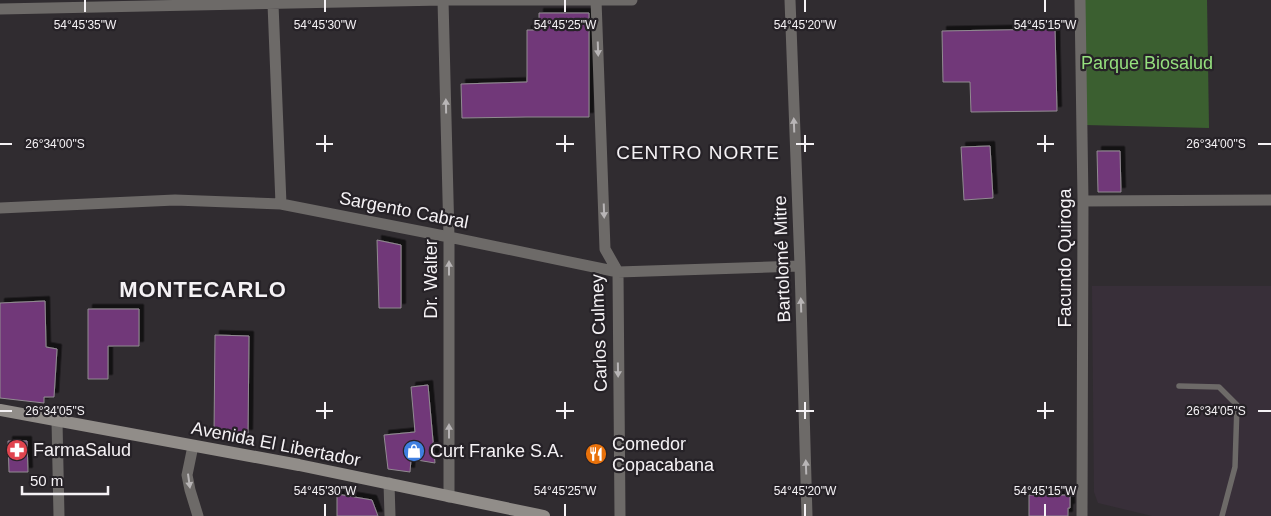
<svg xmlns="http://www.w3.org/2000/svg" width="1271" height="516" viewBox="0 0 1271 516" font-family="Helvetica,sans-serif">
<defs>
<filter id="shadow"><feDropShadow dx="4.5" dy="-4.5" stdDeviation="0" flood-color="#0009"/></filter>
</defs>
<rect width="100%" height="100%" fill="#302c30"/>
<!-- built -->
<path fill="#382f39" d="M1092,286H1271V516H1152L1098,503L1094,492Z"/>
<!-- green -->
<path fill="#3b5f30" d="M1085,0H1207L1209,128L1085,125Z"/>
<!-- building -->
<path fill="#713879" stroke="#918b91" filter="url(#shadow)" d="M539,13H589V117H527L462,118L461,84L527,82V30H539Z
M1055,29L1057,111L971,112L970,82H943L942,31Z
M990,146L993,198L964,200L961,147Z
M1097,151H1120L1121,192H1098Z
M377,240L401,245V308H379Z
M45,301L46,347L57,349L54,397H44V403L0,398V303Z
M88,309H139V346H108V379H88Z
M215,335L249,336L248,434L214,433Z
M428,385L435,463L411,459L410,472L388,469L384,435L415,432L411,387Z
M8,441H27L28,472H9Z
M337,494L372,500L378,516H337Z
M1029,495H1070V508H1068V516H1029Z"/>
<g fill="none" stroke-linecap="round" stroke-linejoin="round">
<!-- service -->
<path stroke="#6d6a68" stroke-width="5.5" d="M1179,386L1219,387L1237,405L1235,467L1222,516"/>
<!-- minor -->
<path stroke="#6d6a68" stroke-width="11" d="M443,0L449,237V497
M596,0L605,249L618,272L620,516
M790,0L800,266L807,516
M1080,0L1083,201L1082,516
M273,4L281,204
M0,9L443,0H632
M1083,201L1271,200
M0,208L175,200L281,204L449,237L618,272L800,266
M57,421L59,516
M193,446L187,475L190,490L198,516
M389,483L390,516"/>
<!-- secondary -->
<path stroke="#918d89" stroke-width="12" d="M0,410L299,465L544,516"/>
</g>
<!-- one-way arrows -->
<defs><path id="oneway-solid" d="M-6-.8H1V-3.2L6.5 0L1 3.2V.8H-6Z" transform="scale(1.25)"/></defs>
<g fill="#b8b5b6">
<use href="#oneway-solid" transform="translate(598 49) rotate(88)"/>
<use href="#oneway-solid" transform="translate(446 106) rotate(-91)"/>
<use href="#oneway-solid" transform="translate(794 125) rotate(-92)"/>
<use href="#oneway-solid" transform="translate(604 211) rotate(88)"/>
<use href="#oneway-solid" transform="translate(449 268) rotate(-90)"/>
<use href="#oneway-solid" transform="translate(801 305) rotate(-92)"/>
<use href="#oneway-solid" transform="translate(618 370) rotate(89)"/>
<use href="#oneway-solid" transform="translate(449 431) rotate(-90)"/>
<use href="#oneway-solid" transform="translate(806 467) rotate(-92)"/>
<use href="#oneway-solid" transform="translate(189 481) rotate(82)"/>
</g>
<!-- ticks -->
<path fill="none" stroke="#f5f2f5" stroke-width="2" d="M85,0V12M325,0V12M565,0V12M805,0V12M1045,0V12M325,135V152M565,135V152M805,135V152M1045,135V152M0,144H12M316,144H333M556,144H574M796,144H814M1037,144H1054M1258,144H1271M325,402V419M565,402V419M805,402V419M1045,402V419M0,411H12M316,411H333M556,411H574M796,411H814M1037,411H1054M1258,411H1271M325,504V516M565,504V516M805,504V516M1045,504V516"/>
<!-- icons -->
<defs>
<g id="pharmacy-disc" transform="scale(1.125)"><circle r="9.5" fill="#e0444e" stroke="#262227"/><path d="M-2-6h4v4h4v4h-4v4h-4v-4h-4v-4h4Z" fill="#fff"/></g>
<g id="shop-disc" transform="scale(1.125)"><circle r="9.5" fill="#3f7fe0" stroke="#262227"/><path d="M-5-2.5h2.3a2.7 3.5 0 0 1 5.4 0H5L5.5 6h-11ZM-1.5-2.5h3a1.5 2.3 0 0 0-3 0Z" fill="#fff"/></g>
<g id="restaurant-disc" transform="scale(1.125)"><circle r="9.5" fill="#e8710a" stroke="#262227"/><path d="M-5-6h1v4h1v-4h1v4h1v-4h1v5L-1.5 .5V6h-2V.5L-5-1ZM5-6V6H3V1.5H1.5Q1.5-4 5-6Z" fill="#fff"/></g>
</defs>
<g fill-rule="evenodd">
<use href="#pharmacy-disc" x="17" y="450"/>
<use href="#shop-disc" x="414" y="451"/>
<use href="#restaurant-disc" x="596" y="454"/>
</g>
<g text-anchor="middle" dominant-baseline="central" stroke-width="4.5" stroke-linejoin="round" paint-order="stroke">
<!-- park labels -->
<g font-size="18" fill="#95e07e" stroke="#262227">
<text x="1147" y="63">Parque Biosalud</text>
</g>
<!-- street labels -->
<g font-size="18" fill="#f5f2f5" stroke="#262227">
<text transform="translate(404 210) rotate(11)">Sargento Cabral</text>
<text transform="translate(1065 258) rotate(-90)">Facundo Quiroga</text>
<text transform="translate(782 259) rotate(-92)">Bartolomé Mitre</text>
<text transform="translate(431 279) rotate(-90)">Dr. Walter</text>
<text transform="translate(599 333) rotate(-92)">Carlos Culmey</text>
<text transform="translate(276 444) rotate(11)">Avenida El Libertador</text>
</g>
<!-- poi labels -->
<g font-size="18" fill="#f5f2f5" stroke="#262227" text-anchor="start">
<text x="612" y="444">Comedor<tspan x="612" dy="21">Copacabana</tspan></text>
<text x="33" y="450">FarmaSalud</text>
<text x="430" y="451">Curt Franke S.A.</text>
</g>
<!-- neighbourhood labels -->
<g font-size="19" letter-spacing="1" fill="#f5f2f5" stroke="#262227">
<text x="698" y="152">CENTRO NORTE</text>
</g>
<!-- district labels -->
<g font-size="22" font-weight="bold" letter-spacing="1" fill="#f5f2f5" stroke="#262227">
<text x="203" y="289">MONTECARLO</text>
</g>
</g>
<g font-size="12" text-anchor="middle" fill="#f5f2f5" stroke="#262227" stroke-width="4.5" stroke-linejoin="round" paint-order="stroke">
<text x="85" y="29">54°45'35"W</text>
<text x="325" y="29">54°45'30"W</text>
<text x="565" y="29">54°45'25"W</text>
<text x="805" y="29">54°45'20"W</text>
<text x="1045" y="29">54°45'15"W</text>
<text x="55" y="148">26°34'00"S</text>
<text x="1216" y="148">26°34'00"S</text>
<text x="55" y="415">26°34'05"S</text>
<text x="1216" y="415">26°34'05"S</text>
<text x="325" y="495">54°45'30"W</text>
<text x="565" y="495">54°45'25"W</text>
<text x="805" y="495">54°45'20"W</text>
<text x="1045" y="495">54°45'15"W</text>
</g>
<!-- scale -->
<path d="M22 486v8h86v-8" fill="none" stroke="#f5f2f5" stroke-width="2.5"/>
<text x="30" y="486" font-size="15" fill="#f5f2f5" stroke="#262227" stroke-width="4" paint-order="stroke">50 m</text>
</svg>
